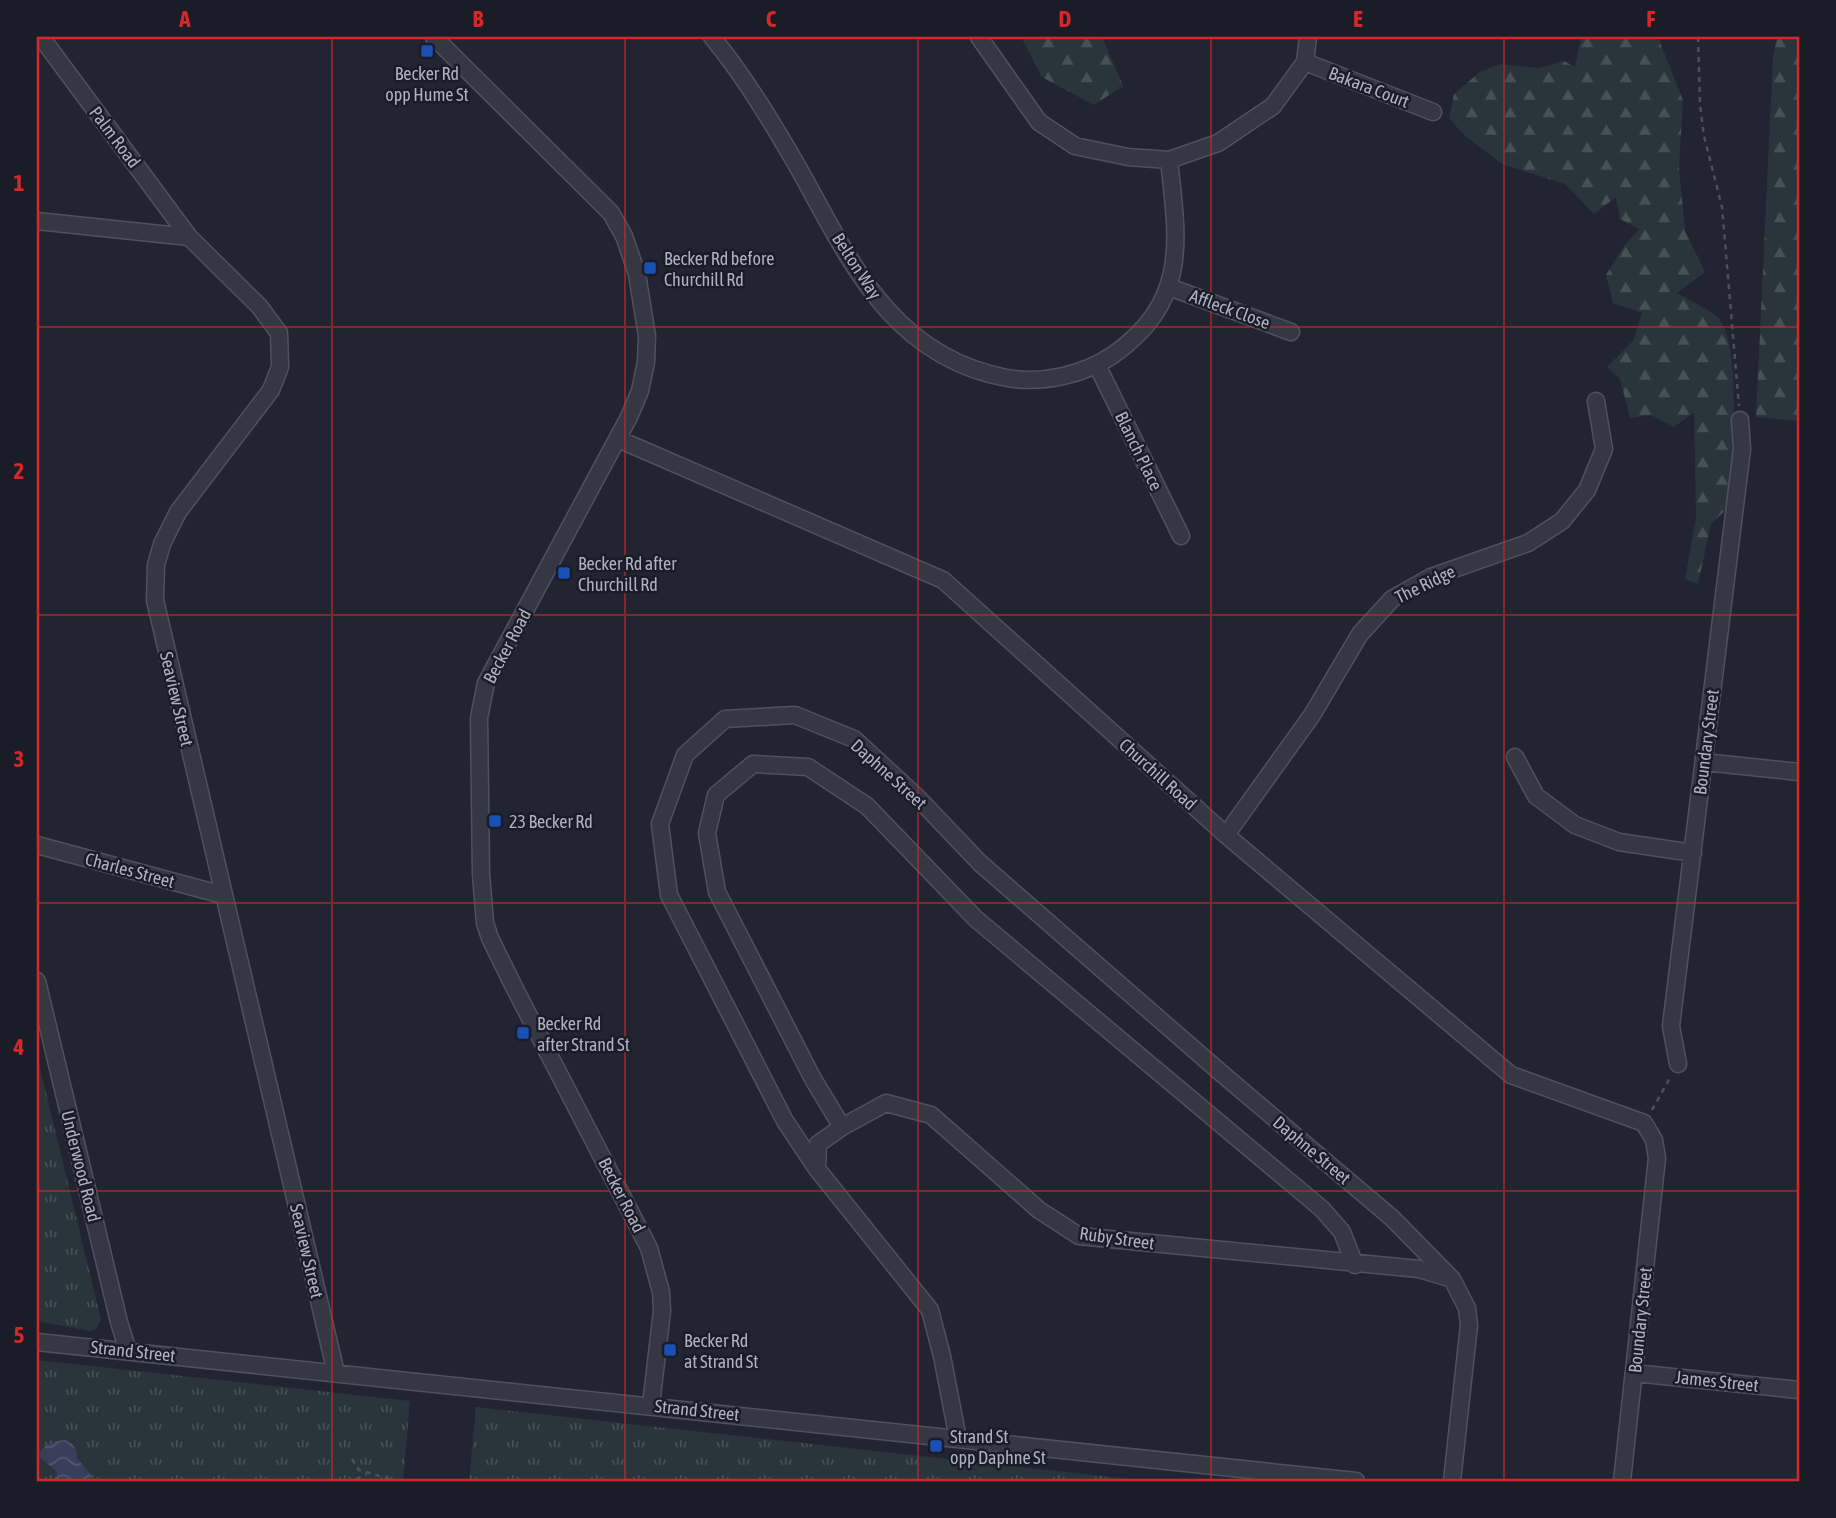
<svg xmlns="http://www.w3.org/2000/svg" width="1836" height="1518" viewBox="0 0 1836 1518" font-family="'Asap Condensed',sans-serif">
<defs>
<pattern id="grass-tufts" width="24" height="20" patternUnits="userSpaceOnUse" patternTransform="scale(1.75)"><rect width="24" height="20" fill="#29353a"/><path d="M3 7l-1-3M5 7V3M7 7l1-3M15 17l-1-3M17 17v-4M19 17l1-3" fill="none" stroke="#465055"/></pattern>
<pattern id="forest-firs" width="22" height="20" patternUnits="userSpaceOnUse" patternTransform="scale(1.75)"><rect width="22" height="20" fill="#29353a"/><path d="M5 1l3.5 6h-7zM16 11l3.5 6h-7z" fill="#465055"/></pattern>
<pattern id="water-waves" width="16" height="10" patternUnits="userSpaceOnUse" patternTransform="scale(1.75)"><rect width="16" height="10" fill="#393e5a"/><path d="M0 5q4-4 8 0t8 0" fill="none" stroke="#535870"/></pattern>
</defs>
<rect width="100%" height="100%" fill="#222432"/>
<!-- grass -->
<path fill="url(#grass-tufts)" d="M37,1056L101,1319L96,1329L90,1331L37,1321Z
M37,1360L410,1401L403,1480L412,1481H37Z
M476,1407L1148,1481H469Z"/>
<!-- forest -->
<path fill="url(#forest-firs)" d="M1021,37H1102L1123,86L1094,105L1042,77Z
M1581,37H1653L1659,40L1683,100L1679,168L1685,231L1705,272L1677,293C1687,299 1712,310 1719,319C1743,348 1731,467 1729,507L1711,524L1698,584L1685,579L1696,517L1694,412L1674,427L1651,415L1630,418L1620,379L1607,367L1633,341L1642,313L1613,303L1606,275L1624,246L1639,229L1620,219L1616,197L1594,214L1565,184L1502,164L1464,135L1449,118L1454,94L1480,72L1500,64L1539,68L1564,61L1575,67Z
M1777,37H1799V421L1756,417L1773,57Z"/>
<!-- water -->
<path fill="url(#water-waves)" d="M65,1440C73,1444 78,1448 77,1458L96,1481H56L57,1472L39,1456C42,1444 54,1441 65,1440Z"/>
<g fill="none" stroke-linecap="round" stroke-linejoin="round">
<!-- minor casing -->
<g stroke="#4f515e" stroke-width="19">
<path id="minor" d="M41,37L189,237
M434,37L611,213L624,236L637,274L647,336L646,362L640,391L629,417L486,683L479,718L481,874L485,923L490,938L513,985L649,1248L661,1292L662,1311L651,1405
M712,37C745,77 773,124 799,169C850,261 892,357 1007,378C1043,384 1083,375 1113,355C1189,301 1178,242 1169,160
M979,37L1039,122L1075,146L1128,157L1169,160L1218,143L1273,106L1305,62L1308,37
M1305,62L1433,112
M37,221L189,237L259,306L279,333L280,367L271,390L178,512L162,544L156,565L155,600L336,1373
M1169,287L1291,332
M1097,365L1181,536
M618,439L943,580L1226,835L1511,1075L1644,1123L1654,1140L1657,1158L1622,1481
M1515,757L1536,796L1575,825L1619,842L1693,853
M1704,762L1799,772
M1226,835L1312,715L1360,634L1392,599L1431,577L1528,543L1562,521L1587,490L1604,449L1596,401
M37,845L223,895
M37,981L119,1322L128,1351
M1678,1064L1671,1026L1742,449L1740,420
M842,1127L813,1079L717,892L707,833L716,795L753,764L808,767L867,806L976,919L1322,1209L1342,1232L1355,1265
M817,1169L818,1144L842,1127L886,1103L931,1115L1039,1210L1079,1236L1419,1269L1449,1278
M37,1342L1356,1481
M1634,1373L1799,1390
M958,1439L942,1356L930,1310L817,1169L785,1121L669,895L660,824L685,755L725,719L795,715L854,739L917,797L980,863L1220,1072L1392,1218L1452,1279L1467,1308L1469,1325L1452,1481"/>
</g>
<!-- path -->
<path stroke="#485258" stroke-width="2.5" stroke-dasharray="5 5" stroke-linecap="butt" d="M1698,37L1700,105L1704,136L1722,207L1739,406
M1652,1110L1671,1076
M352,1459L359,1470L397,1481
M356,1479L367,1474"/>
<!-- minor -->
<use href="#minor" stroke="#353743" stroke-width="16"/>
</g>
<!-- grid -->
<path fill="none" stroke="#d62828" stroke-width="2" stroke-opacity="0.55" d="M332,37V1481M625,37V1481M918,37V1481M1211,37V1481M1504,37V1481M37,327H1799M37,615H1799M37,903H1799M37,1191H1799"/>
<!-- markers -->
<g fill="#1a4fb4" stroke="#1a1c28" stroke-width="2.5">
<rect x="420" y="44" width="14" height="14" rx="3.5"/>
<rect x="643" y="261" width="14" height="14" rx="3.5"/>
<rect x="557" y="566" width="14" height="14" rx="3.5"/>
<rect x="488" y="814" width="14" height="14" rx="3.5"/>
<rect x="516" y="1026" width="14" height="14" rx="3.5"/>
<rect x="663" y="1343" width="14" height="14" rx="3.5"/>
<rect x="929" y="1439" width="14" height="14" rx="3.5"/>
</g>
<g text-anchor="middle" dominant-baseline="central" stroke-width="5" stroke-linejoin="round" paint-order="stroke">
<!-- poi labels -->
<g font-size="18" fill="#afb1c0" stroke="#1a1c28" text-anchor="start">
<text x="427" y="73" text-anchor="middle">Becker Rd<tspan x="427" dy="21">opp Hume St</tspan></text>
<text x="664" y="258">Becker Rd before<tspan x="664" dy="21">Churchill Rd</tspan></text>
<text x="578" y="563">Becker Rd after<tspan x="578" dy="21">Churchill Rd</tspan></text>
<text x="509" y="821">23 Becker Rd</text>
<text x="537" y="1023">Becker Rd<tspan x="537" dy="21">after Strand St</tspan></text>
<text x="684" y="1340">Becker Rd<tspan x="684" dy="21">at Strand St</tspan></text>
<text x="950" y="1436">Strand St<tspan x="950" dy="21">opp Daphne St</tspan></text>
</g>
<!-- street labels -->
<g font-size="18" fill="#afb1c0" stroke="#1a1c28">
<text transform="translate(1369 87) rotate(21)">Bakara Court</text>
<text transform="translate(115 137) rotate(53)">Palm Road</text>
<text transform="translate(857 266) rotate(57)">Belton Way</text>
<text transform="translate(1230 309) rotate(20)">Affleck Close</text>
<text transform="translate(1139 451) rotate(64)">Blanch Place</text>
<text transform="translate(1425 584) rotate(-26)">The Ridge</text>
<text transform="translate(507 646) rotate(-62)">Becker Road</text>
<text transform="translate(177 699) rotate(77)">Seaview Street</text>
<text transform="translate(1706 742) rotate(-83)">Boundary Street</text>
<text transform="translate(889 774) rotate(42)">Daphne Street</text>
<text transform="translate(1158 774) rotate(42)">Churchill Road</text>
<text transform="translate(130 870) rotate(15)">Charles Street</text>
<text transform="translate(1312 1150) rotate(40)">Daphne Street</text>
<text transform="translate(81 1166) rotate(76)">Underwood Road</text>
<text transform="translate(622 1195) rotate(63)">Becker Road</text>
<text transform="translate(1117 1238) rotate(8)">Ruby Street</text>
<text transform="translate(307 1251) rotate(77)">Seaview Street</text>
<text transform="translate(1640 1320) rotate(-84)">Boundary Street</text>
<text transform="translate(133 1351) rotate(6)">Strand Street</text>
<text transform="translate(1717 1381) rotate(6)">James Street</text>
<text transform="translate(697 1410) rotate(6)">Strand Street</text>
</g>
</g>
<!-- border -->
<rect width="1836" height="1518" fill="none" stroke="#1a1c28" stroke-width="77"/>
<rect x="38" y="38" width="1760" height="1442" fill="none" stroke="#d62828" stroke-width="2.5"/>
<g font-size="23" text-anchor="middle" font-weight="bold" fill="#d62828">
<text x="185" y="27">A</text>
<text x="478" y="27">B</text>
<text x="771" y="27">C</text>
<text x="1065" y="27">D</text>
<text x="1358" y="27">E</text>
<text x="1651" y="27">F</text>
<text x="19" y="191">1</text>
<text x="19" y="479">2</text>
<text x="19" y="767">3</text>
<text x="19" y="1055">4</text>
<text x="19" y="1343">5</text>
</g>
</svg>
